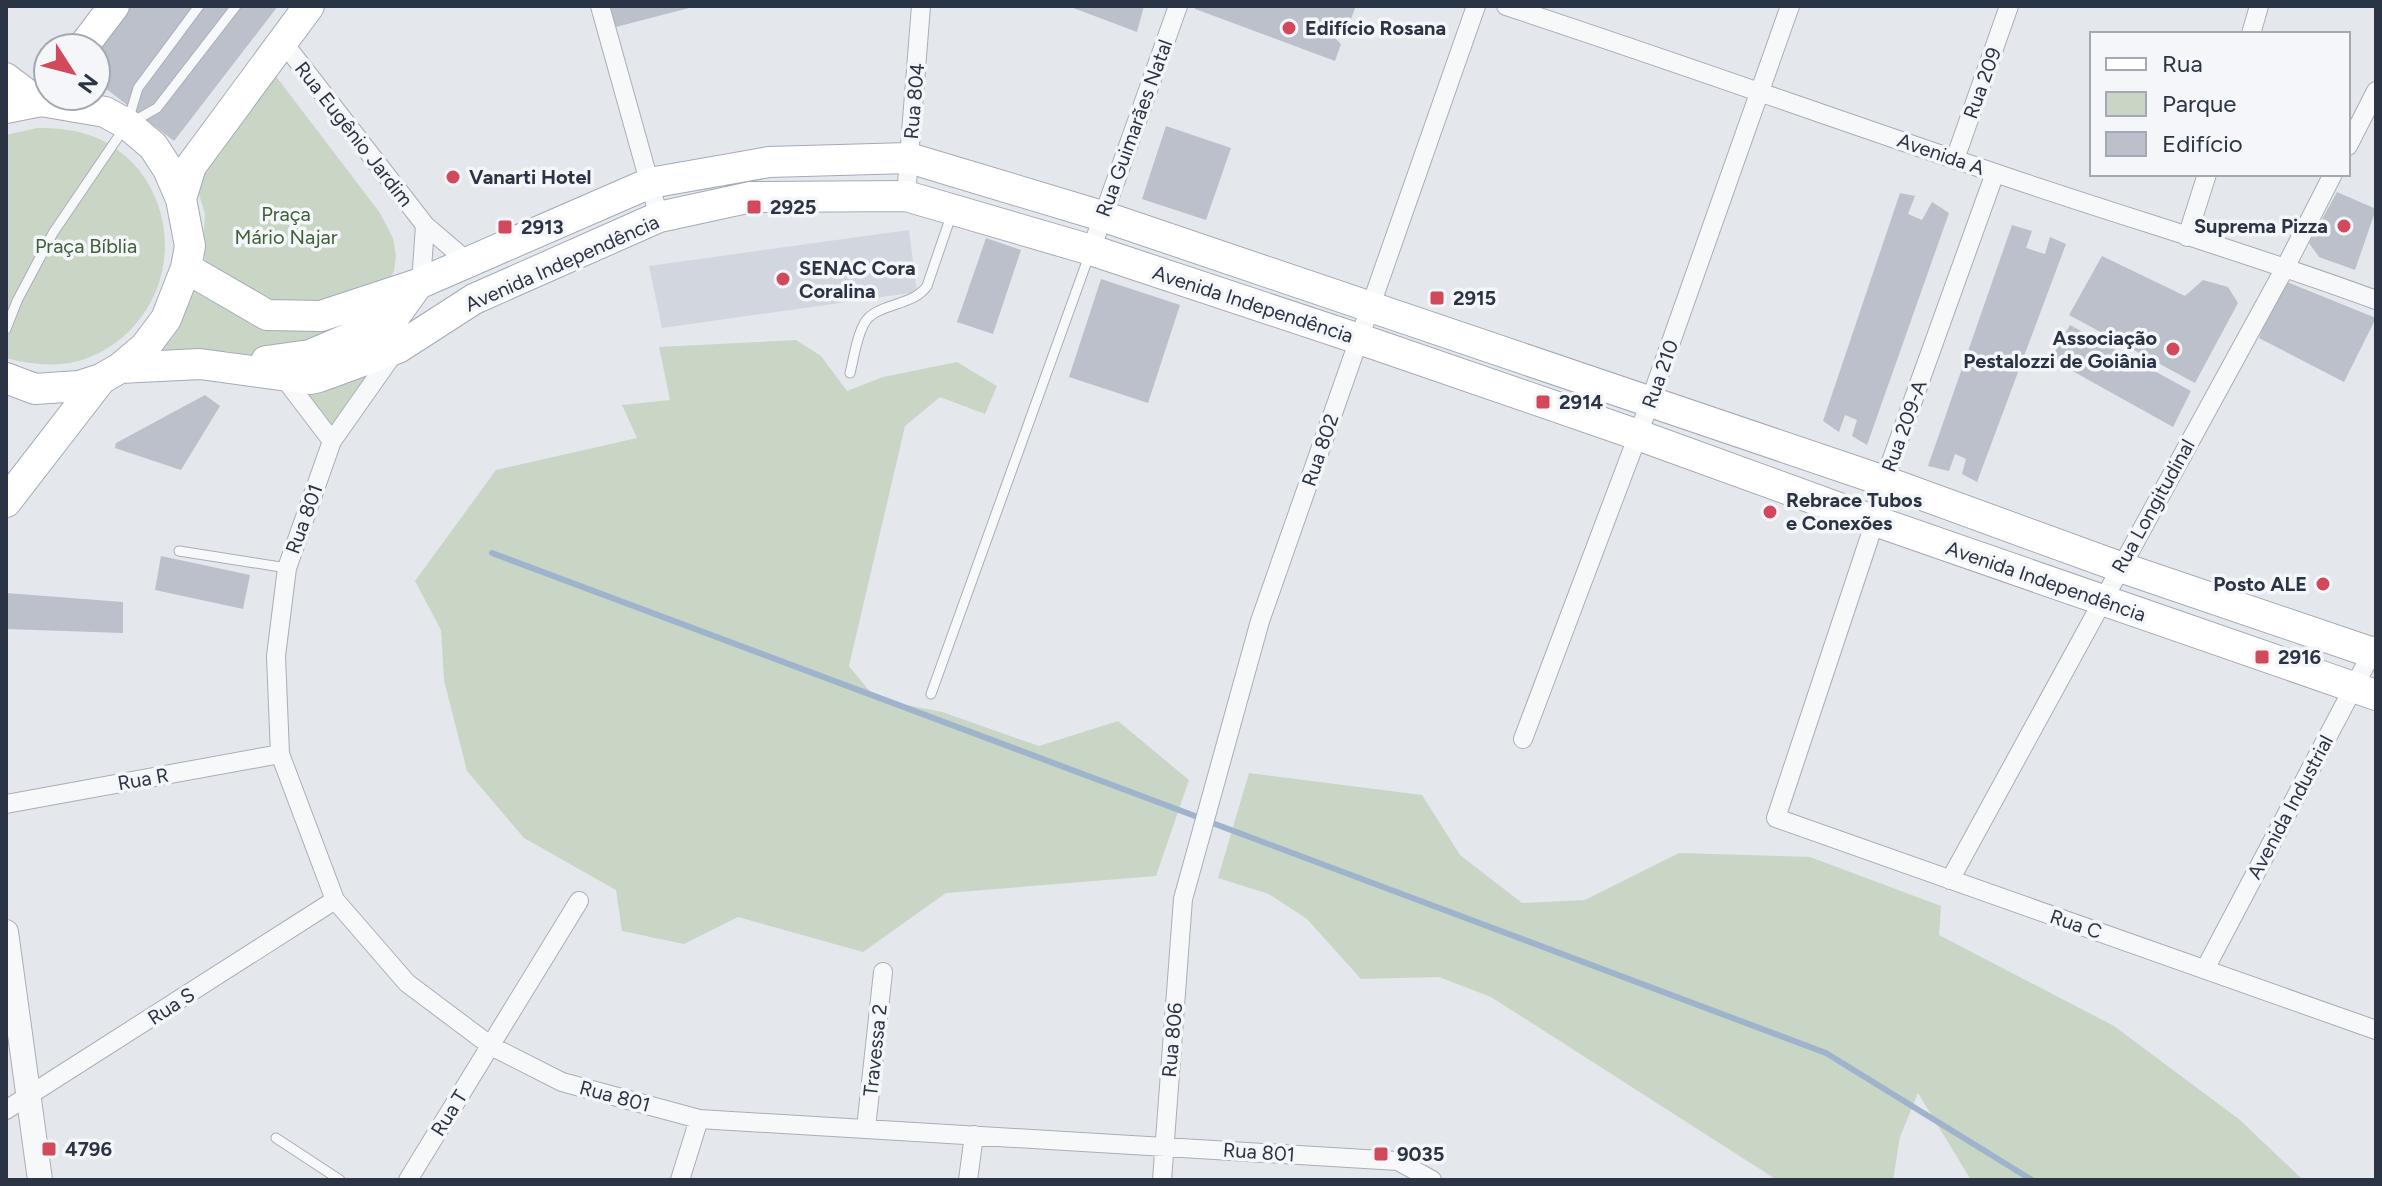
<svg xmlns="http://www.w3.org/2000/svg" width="2382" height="1186" viewBox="0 0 2382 1186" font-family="Figtree,sans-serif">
<rect width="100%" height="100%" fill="#e4e7ec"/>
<!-- built -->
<path fill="#d2d6de" d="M909,230L917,292L662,328L649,266Z"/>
<!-- green -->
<path fill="#c9d6c5" d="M275,75L380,213L393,238L396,256L394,271L388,282L323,305L269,308L221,280L205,261L203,245L205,214L198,191L197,175Z
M37,128C56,128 73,129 92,136C112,143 132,159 144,177C188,242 160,332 85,359C59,368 32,365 6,358V135Z
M188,281L323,319L366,327L270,360L226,351L198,362L123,367Z
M796,340L821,356L847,391L883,377L957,362L997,386L985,414L940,397L905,426L849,666L876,699L942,712L1039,746L1118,721L1189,780L1156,876L946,893L863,952L738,917L684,944L622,931L616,890L524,838L467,771L444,680L441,630L415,581L496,470L637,438L622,405L670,400L659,347Z
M387,356L332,430L298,388Z
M1249,773L1422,795L1460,855L1522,903L1585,900L1679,853L1810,857L1941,906L1939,935L2114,1026L2240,1120L2303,1180H1971L1918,1093L1900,1137L1893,1180H1777L1491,997L1439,977L1361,979L1307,919L1269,894L1218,878Z"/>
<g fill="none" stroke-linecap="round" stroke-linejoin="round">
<!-- stream -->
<path stroke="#9fb4cc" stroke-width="6" d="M492,553L1195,816
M1215,824L1826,1053L2032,1180"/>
</g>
<!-- building -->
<path fill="#bbc0ca" d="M125,6H278L174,141L96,81V48Z
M605,6H693V7L612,28Z
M1068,6H1144L1137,32Z
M1195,6H1356L1350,21L1338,18L1331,34L1341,44L1335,61L1195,9Z
M1166,126L1231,148L1206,220L1142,199Z
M2337,192L2376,209L2355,270L2319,257L2309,243Z
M1900,193L1915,196L1908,214L1922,220L1932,202L1949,213L1867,445L1852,436L1857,420L1845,415L1839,432L1823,421Z
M2012,225L2032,231L2026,248L2045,254L2050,237L2066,244L1977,482L1962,474L1966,459L1955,454L1949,471L1928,466Z
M986,238L1021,250L993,334L957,322Z
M2102,256L2185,296L2203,280L2228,287L2238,303L2195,383L2069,315Z
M1101,279L1180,305L1148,403L1069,377Z
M2287,282L2376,318L2344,382L2259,338L2276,294Z
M2070,325L2191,391L2173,427L2051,359Z
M205,395L220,406L181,470L115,448L116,443Z
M161,556L250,575L243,609L155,590Z
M6,593L123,602V633L6,629Z"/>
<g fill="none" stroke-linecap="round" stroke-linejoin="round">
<!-- service casing -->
<g stroke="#a9aeb7" stroke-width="11">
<path id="service" d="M134,121L157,108L236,6
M6,329L17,301L53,233L127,124L138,88L199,6
M850,373C854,358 856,338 864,324C874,303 913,307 927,286L952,213
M179,551L287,568
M931,694L1090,253
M276,1138L340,1180"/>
</g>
<!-- minor casing -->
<g stroke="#a9aeb7" stroke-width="20">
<path id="minor" d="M600,6L659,217
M1506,6C1671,60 1834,119 1998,174C2124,217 2252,254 2376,300
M2251,34L2259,6
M283,42L425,225L467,261
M2348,146L2376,91
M1955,159L2009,6
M1995,173L1884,481L1875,521L1776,818L2376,1030
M906,196L921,6
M2187,237L2207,174
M1091,250L1178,6
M418,284L422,269L425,225
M396,350L332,441L287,568L276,656L280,754L335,900L407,983L491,1046L562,1082L699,1119L1398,1161L1432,1180
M281,374L332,441
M1523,739L1638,435L1790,6
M6,804L280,754
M1950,880L2286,266L2333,174
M2205,969L2376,645
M6,1110L335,900
M866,1128L883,972
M408,1180L579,901
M680,1180L699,1119
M968,1180L974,1135
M1162,1180L1183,899L1260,621L1476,6"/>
</g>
<!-- tertiary casing -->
<g stroke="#a9aeb7" stroke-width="26">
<path id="tertiary" d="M6,932L40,1180"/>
</g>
<!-- secondary casing -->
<g stroke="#a9aeb7" stroke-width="28">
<path id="secondary" d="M6,76L39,101"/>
</g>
<!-- primary casing -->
<g stroke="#a3abb8" stroke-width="32">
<path id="primary" d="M82,48L114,6
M6,108L41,101L105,112L127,124L153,146L168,169L181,199L190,246L186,268L166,319L145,347L120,368L101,379L79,386L35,389L6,378
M181,199L191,166L309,6
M186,268L267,315L321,316L418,284L650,183L769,162L909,158L1102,216L1884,481L2120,567L2376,654
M266,361L310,355L392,320L418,284
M120,368L200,364L310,379L319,377L398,348L474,299L659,217L751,197L906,196L1091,250L1377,345L1638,435L1875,521L2376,695
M6,502L101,379"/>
</g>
<!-- service -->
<use href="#service" stroke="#f7f8fa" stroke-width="9"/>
<!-- minor -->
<use href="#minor" stroke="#f7f8fa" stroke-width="18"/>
<!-- tertiary -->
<use href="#tertiary" stroke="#f7f8fa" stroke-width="24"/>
<!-- secondary -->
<use href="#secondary" stroke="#fff" stroke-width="26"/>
<!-- primary -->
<use href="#primary" stroke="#fff" stroke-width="30"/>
</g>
<!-- markers -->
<g fill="#d1495b" stroke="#f4f6f9" stroke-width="3">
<circle cx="1289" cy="28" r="8"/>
<circle cx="453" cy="177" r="8"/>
<rect x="746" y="199" width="16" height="16" rx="4"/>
<circle cx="2344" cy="226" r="8"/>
<rect x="497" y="219" width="16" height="16" rx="4"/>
<circle cx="783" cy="279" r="8"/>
<rect x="1429" y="290" width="16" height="16" rx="4"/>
<circle cx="2173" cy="349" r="8"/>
<rect x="1535" y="394" width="16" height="16" rx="4"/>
<circle cx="1770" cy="512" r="8"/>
<circle cx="2323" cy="584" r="8"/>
<rect x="2254" y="649" width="16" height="16" rx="4"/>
<rect x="41" y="1141" width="16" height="16" rx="4"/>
<rect x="1373" y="1146" width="16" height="16" rx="4"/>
</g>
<g text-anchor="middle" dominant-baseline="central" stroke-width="7" stroke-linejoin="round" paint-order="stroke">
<!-- poi labels -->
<g font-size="20" font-weight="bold" fill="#2b3445" stroke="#f4f6f9" text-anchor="start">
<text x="1305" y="28">Edifício Rosana</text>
<text x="469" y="177">Vanarti Hotel</text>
<text x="770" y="207">2925</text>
<text x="2328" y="226" text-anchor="end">Suprema Pizza</text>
<text x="521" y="227">2913</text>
<text x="799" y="268">SENAC Cora<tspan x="799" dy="23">Coralina</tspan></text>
<text x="1453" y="298">2915</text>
<text x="2157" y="338" text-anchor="end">Associação<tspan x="2157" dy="23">Pestalozzi de Goiânia</tspan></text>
<text x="1559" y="402">2914</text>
<text x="1786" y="500">Rebrace Tubos<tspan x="1786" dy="23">e Conexões</tspan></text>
<text x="2307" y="584" text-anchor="end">Posto ALE</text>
<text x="2278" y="657">2916</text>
<text x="65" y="1149">4796</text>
<text x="1397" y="1154">9035</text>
</g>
<!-- street labels -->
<g font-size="20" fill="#2b3445" stroke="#f4f6f9">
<text transform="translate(1982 83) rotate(-70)">Rua 209</text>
<text transform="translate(914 101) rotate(-85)">Rua 804</text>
<text transform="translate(1134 128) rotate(-70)">Rua Guimarães Natal</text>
<text transform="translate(354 134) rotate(52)">Rua Eugênio Jardim</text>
<text transform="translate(1941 154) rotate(19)">Avenida A</text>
<text transform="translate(562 263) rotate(-24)">Avenida Independência</text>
<text transform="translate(1253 304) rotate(18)">Avenida Independência</text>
<text transform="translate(1660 374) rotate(-70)">Rua 210</text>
<text transform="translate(1904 426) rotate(-70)">Rua 209-A</text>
<text transform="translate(1320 450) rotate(-71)">Rua 802</text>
<text transform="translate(2153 506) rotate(-61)">Rua Longitudinal</text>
<text transform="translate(304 519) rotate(-70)">Rua 801</text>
<text transform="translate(2046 581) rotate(19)">Avenida Independência</text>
<text transform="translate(143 779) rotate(-10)">Rua R</text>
<text transform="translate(2290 807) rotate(-62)">Avenida Industrial</text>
<text transform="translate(2076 924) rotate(19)">Rua C</text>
<text transform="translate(171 1006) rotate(-33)">Rua S</text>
<text transform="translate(1172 1040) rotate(-85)">Rua 806</text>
<text transform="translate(875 1050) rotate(-84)">Travessa 2</text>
<text transform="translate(615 1096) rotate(15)">Rua 801</text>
<text transform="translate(449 1113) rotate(-58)">Rua T</text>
<text transform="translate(1259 1152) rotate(4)">Rua 801</text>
</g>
<!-- park labels -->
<g font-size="20" fill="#3f6138" stroke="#f4f6f9">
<text x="286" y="214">Praça<tspan x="286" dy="23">Mário Najar</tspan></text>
<text x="86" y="246">Praça Bíblia</text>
</g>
</g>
<!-- border -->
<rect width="2382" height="1186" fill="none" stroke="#2b3445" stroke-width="16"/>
<!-- legend -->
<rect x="2090" y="32" width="260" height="144" fill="#f4f6f9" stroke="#a4a8b1" stroke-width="2"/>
<rect x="2106" y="58" width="40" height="12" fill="#ffffff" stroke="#a4a8b1" stroke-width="2"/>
<text x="2162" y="72" font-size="24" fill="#2b3445">Rua</text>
<rect x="2106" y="92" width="40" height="24" fill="#c9d6c5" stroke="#a4a8b1" stroke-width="2"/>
<text x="2162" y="112" font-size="24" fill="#2b3445">Parque</text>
<rect x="2106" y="132" width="40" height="24" fill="#bbc0ca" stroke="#a4a8b1" stroke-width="2"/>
<text x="2162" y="152" font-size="24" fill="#2b3445">Edifício</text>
<!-- north arrow -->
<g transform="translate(72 72) rotate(126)"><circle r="38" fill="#f4f6f9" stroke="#a4a8b1" stroke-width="2"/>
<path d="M0-6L14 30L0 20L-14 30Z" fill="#d1495b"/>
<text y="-12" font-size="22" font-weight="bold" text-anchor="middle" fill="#2b3445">N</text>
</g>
</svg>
